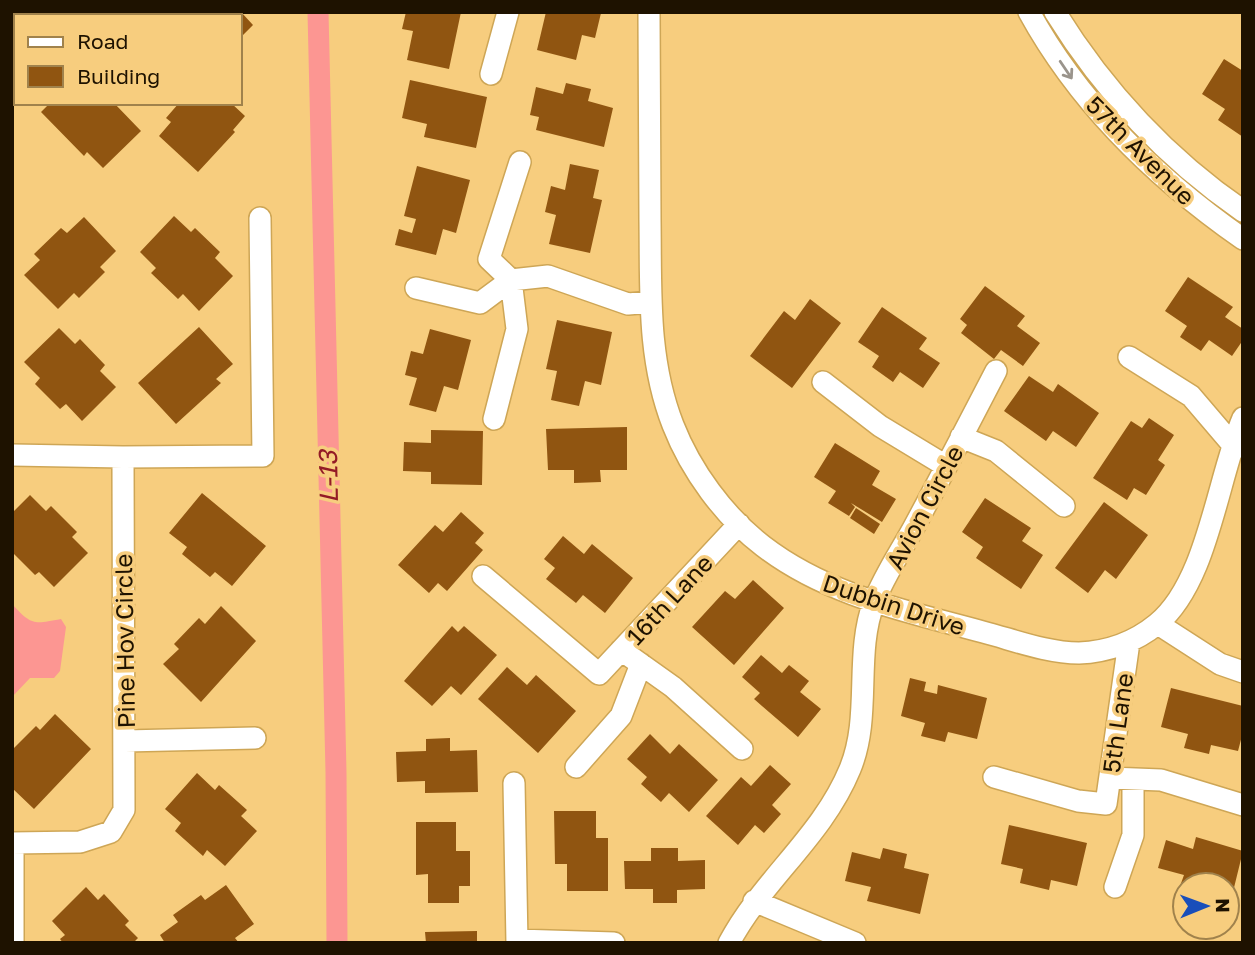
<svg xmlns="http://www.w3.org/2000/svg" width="1255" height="955" viewBox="0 0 1255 955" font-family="'Golos Text',sans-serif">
<rect width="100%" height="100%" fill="#f7cd7e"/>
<!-- water -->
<path fill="#fc9692" d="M12,604C32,626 34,624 61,619L66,627L60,671L54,678H30L12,697Z"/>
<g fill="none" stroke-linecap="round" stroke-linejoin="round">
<!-- canal -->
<path stroke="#fc9692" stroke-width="21" d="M318,12L336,772L337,943"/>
</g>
<!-- building -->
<path fill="#905511" d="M161,12H241L253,25L240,38V16H164Z
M406,12H461L449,69L407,60L413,31L402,29Z
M546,12L601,13L595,38L582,35L576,60L537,50Z
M1224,59L1243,71V137L1218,120L1225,109L1202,94Z
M410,80L487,97L476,148L424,137L427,124L402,118Z
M566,83L591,89L588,101L613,108L604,147L536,130L539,117L530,115L536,87L563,94Z
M50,103H114L141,131L103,168L87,152L84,156L41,112Z
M179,103H231L245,116L233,130L235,132L198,172L159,136L171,122L166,118Z
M570,164L599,170L593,198L602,200L590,253L549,244L556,215L545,212L551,186L565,190Z
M417,166L470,180L456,233L443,229L436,255L395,245L399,229L412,233L416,219L404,216Z
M174,216L191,232L195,228L220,252L215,258L233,276L199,311L183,294L178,299L151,273L156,268L140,252Z
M84,217L116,251L100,267L105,272L79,298L74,293L58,309L24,275L40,260L34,254L61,228L67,233Z
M1188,277L1233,307L1225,317L1243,329V340L1232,356L1209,340L1201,351L1180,337L1187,326L1165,311Z
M985,286L1025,316L1017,326L1040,343L1023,366L1001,350L994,359L961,333L967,325L960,319Z
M810,299L841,323L792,388L750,356L784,311L795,320Z
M882,307L927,338L919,349L940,363L923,388L900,372L893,382L872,367L879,356L858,342Z
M557,320L612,332L601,385L585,381L579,406L551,400L557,371L546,369Z
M199,327L233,364L216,379L221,383L176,424L138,383Z
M59,328L75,344L80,339L105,365L100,371L116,387L82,421L66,404L60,409L35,384L40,378L24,362Z
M430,329L471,340L458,390L444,386L436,412L409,405L417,378L405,375L411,351L423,354Z
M1029,376L1053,392L1058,384L1099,413L1076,447L1053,431L1046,441L1004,411Z
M1149,418L1174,435L1158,460L1165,465L1146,495L1134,488L1127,500L1093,478L1131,421L1142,428Z
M627,427V470H600L601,482L574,483V470H548L546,429Z
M431,430L483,431L482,485L431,484V472L403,471L404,442L431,443Z
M835,443L880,471L872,485L896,499L882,522L851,503L855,507L849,516L828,503L836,491L814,477Z
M202,493L266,546L232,586L215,572L210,577L182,554L187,547L169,533Z
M30,495L46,511L51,506L77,532L72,537L88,553L54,587L39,572L35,575L12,552V513Z
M985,498L1031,528L1022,541L1043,555L1021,589L976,558L983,547L962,532Z
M1104,502L1148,535L1116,579L1105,570L1088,593L1055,568Z
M856,508L880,524L874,534L850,518Z
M461,512L484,533L475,543L483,550L447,591L438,583L429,593L398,565L435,525L443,532Z
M563,536L584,554L592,544L633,578L605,613L583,595L576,603L546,579L555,568L544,559Z
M753,580L784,608L734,665L692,627L725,591L735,599Z
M221,606L256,641L201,702L163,664L179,649L174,644L199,618L205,624Z
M452,626L458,632L464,626L497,655L461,695L451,686L432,706L404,681Z
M761,655L782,673L789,665L809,681L800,692L821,709L798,737L754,699L760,693L742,677Z
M507,667L527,685L536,675L576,711L538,753L478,699Z
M910,678L926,682L924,691L937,694L938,685L987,698L977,739L948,732L945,742L921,736L925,723L901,716Z
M1171,688L1243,706V732L1238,751L1211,745L1209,754L1184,748L1188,734L1161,727Z
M55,714L91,749L34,809L12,788V750L36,726L40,730Z
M650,734L670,754L679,744L718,780L689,812L669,793L661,802L641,784L647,777L627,759Z
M450,738V751L477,750L478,792L425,793V781L397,782L396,752L426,751V739Z
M770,765L791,784L772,805L781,814L764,833L755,825L738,845L706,816L741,777L751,786Z
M197,773L215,790L219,785L247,810L241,816L257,831L225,866L207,850L203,856L175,831L181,823L165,809Z
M554,811H596V838H608V891H567V864H555Z
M416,822H456V851H470V886H459V903H428V874L416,875Z
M1009,825L1087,843L1077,886L1051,880L1049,890L1020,883L1023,869L1001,864Z
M1196,837L1243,851L1230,904L1227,903V885H1185V890L1179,889L1184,875L1158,868L1166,840L1193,849Z
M651,848H678V861L705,860V889L677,890V903H653V889H625L624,861H651Z
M883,848L907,854L904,868L929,874L920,914L867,901L871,887L845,881L852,852L880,859Z
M226,885L254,924L235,938L239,943H165L160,935L178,922L173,915L201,895L205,900Z
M86,887L98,900L104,894L129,921L125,925L138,938L133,943H63L60,939L65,935L52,921Z
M477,931V943H426L425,932Z"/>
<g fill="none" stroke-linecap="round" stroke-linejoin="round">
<!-- minor casing -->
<g stroke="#cea656" stroke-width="24">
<path id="minor" d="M649,12C649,81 650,151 650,220C651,289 647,359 673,425C691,471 724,516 763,546C828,596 907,611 983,632C1014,640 1047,653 1079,653C1107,652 1135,642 1157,624C1208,582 1217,479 1243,418
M1029,12C1080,105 1157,179 1243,239
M1055,12C1104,91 1166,158 1243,211
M113,16L114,12
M12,38H16
M491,74L508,12
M416,288L480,303L511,280L548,276L628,304L651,302
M1129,357L1191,396L1232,444L1241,447
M823,382L880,426L946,466
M494,419L517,329L511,280L489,259L520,162
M961,437L996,451L1064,506
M12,455L123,457L124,810L111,832L80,842L12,843
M123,457L263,456L260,218
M483,576L599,674L739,524
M1158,624L1220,664L1243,672
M621,650L673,687L742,749
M125,741L255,738
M576,767L621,716L641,664
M994,777L1078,801L1106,804L1129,642
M1110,778L1161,780L1243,805
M514,783L517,943
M1115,887L1133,835V779
M754,901L855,943
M517,940L614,943
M13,943V843
M729,943C763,879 822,837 850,769C872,716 854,655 874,602C884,576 901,551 914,527C942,475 969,423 996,371"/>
</g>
<!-- minor -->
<use href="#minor" stroke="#fff" stroke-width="21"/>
</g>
<!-- one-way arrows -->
<defs><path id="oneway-shaft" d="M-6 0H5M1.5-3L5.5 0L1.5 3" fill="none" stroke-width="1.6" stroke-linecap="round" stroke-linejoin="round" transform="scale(1.75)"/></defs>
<use stroke="#9a948c" href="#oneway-shaft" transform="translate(1066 70) rotate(56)"/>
<g text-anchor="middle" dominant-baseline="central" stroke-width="7" stroke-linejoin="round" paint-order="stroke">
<!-- street labels -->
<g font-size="24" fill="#1e1200" stroke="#f7cd7e">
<text transform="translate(1141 150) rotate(45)">57th Avenue</text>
<text transform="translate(924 507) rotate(-62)">Avion Circle</text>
<text transform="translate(669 599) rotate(-47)">16th Lane</text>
<text transform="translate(894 604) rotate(18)">Dubbin Drive</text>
<text transform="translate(124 641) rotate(-91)">Pine Hov Circle</text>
<text transform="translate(1117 723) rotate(-82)">5th Lane</text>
</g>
<!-- water labels -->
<g font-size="26" font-style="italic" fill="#931b26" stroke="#f7cd7e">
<text transform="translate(328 477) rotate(-91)">L-13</text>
</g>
</g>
<!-- border -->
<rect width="1255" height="955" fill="none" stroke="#1e1200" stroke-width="28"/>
<!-- legend -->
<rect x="14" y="14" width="228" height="91" fill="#f7cd7e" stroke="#a0824c" stroke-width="2"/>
<rect x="28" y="37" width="35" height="10" fill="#ffffff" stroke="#a0824c" stroke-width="2"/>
<text x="77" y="49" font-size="21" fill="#1e1200">Road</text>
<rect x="28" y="66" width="35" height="21" fill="#905511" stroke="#a0824c" stroke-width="2"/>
<text x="77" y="84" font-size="21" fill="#1e1200">Building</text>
<!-- north arrow -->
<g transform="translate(1206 906) rotate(89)"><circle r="33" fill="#f7cd7e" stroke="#a0824c" stroke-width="2"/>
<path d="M0-5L12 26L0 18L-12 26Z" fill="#194eba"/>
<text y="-10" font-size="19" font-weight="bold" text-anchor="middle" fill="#1e1200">N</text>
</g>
</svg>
